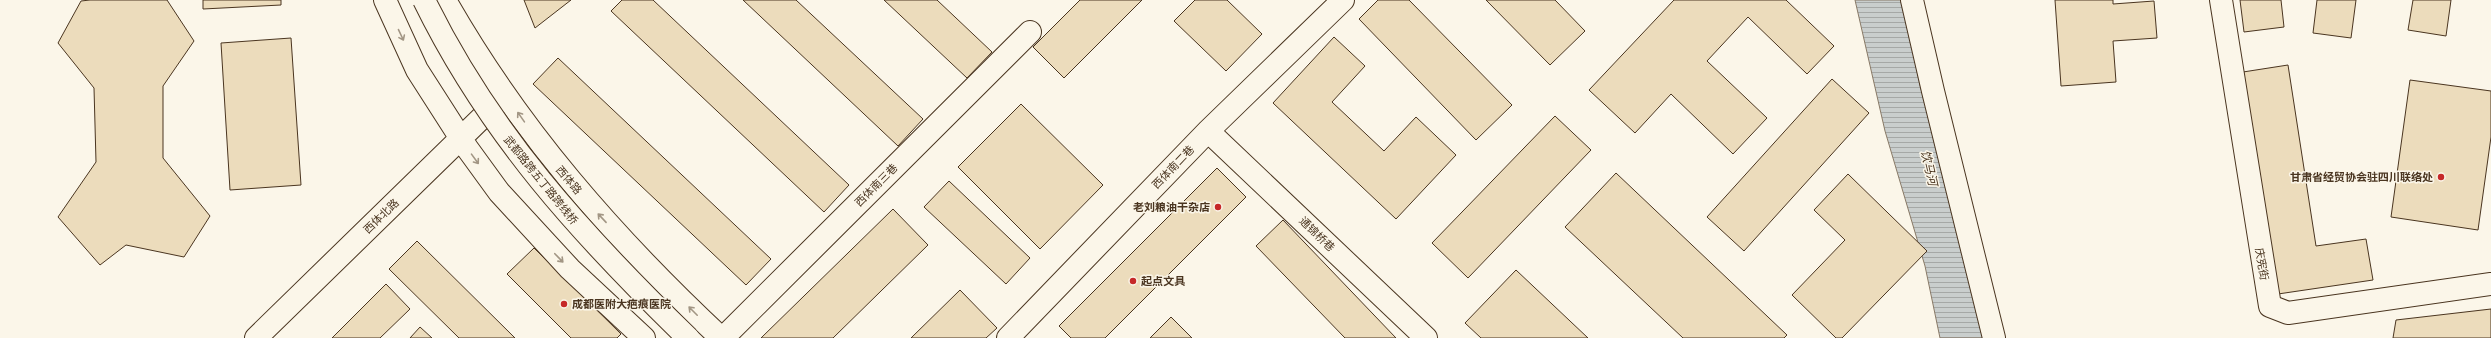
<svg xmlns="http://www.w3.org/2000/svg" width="2491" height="338" viewBox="0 0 2491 338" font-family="'Space Grotesk','Noto Sans SC',sans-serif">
<defs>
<pattern id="water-rules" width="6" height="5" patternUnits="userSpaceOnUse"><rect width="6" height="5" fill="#c9cecd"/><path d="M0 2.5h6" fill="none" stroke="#a5a8a6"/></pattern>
</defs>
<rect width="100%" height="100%" fill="#fbf6e9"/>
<!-- water -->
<path fill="url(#water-rules)" stroke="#887966" d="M1855,0H1903L1920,85L1977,295L1983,338H1940L1925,266L1885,131Z"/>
<!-- building -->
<path fill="#ecdcbc" stroke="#4a3520" d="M90,0H167L194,41L163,86V158L210,216L184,257L126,245L100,265L58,217L96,162L94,88L58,43L81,1Z
M203,0H281V5L203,9Z
M524,0H571L535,28Z
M622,0H653L849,185L824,212L611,11Z
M743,0H796L923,119L898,146Z
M884,0H937L992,52L967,78Z
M1080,0H1142L1064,78L1033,47Z
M1195,0H1227L1262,34L1226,71L1174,21Z
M1378,0H1409L1512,105L1476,140L1359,19Z
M1486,0H1555L1585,31L1550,65Z
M1674,0H1786L1834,46L1807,74L1748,17L1707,61L1767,118L1733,154L1671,94L1635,133L1589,90Z
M2055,0H2113V4L2154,1L2157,38L2113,41L2116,82L2061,86Z
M2240,0H2281L2284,27L2244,32Z
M2317,0H2356L2351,38L2313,33Z
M2413,0H2451L2446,36L2408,30Z
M1334,37L1365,66L1332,102L1384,151L1416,117L1456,155L1396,219L1273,103Z
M291,38L301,185L230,190L221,43Z
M558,58L771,259L746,285L533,84Z
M2288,65L2316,246L2366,239L2373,280L2278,294L2243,72Z
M1832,79L1869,113L1744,251L1707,217Z
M2410,80L2491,91V137L2478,230L2391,217Z
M1021,104L1103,185L1040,249L958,167Z
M1555,116L1591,150L1468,278L1432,243Z
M1217,168L1246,197L1105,338H1071L1059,326Z
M1616,173L1787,335L1784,338H1683L1565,227Z
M1848,174L1927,251L1842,338H1836L1792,295L1845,240L1814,210Z
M949,181L1030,258L1006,284L924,207Z
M893,209L928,245L833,338H761Z
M1283,220L1396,338H1345L1256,246Z
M417,241L515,338H459L389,269Z
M534,248L621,334L617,338H571L507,274Z
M1516,270L1588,338H1481L1465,323Z
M386,284L410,309L380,338H332Z
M960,290L997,328L986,338H911Z
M2491,309V338H2393L2396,320Z
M1171,317L1192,338H1150Z
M420,327L432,338H410Z"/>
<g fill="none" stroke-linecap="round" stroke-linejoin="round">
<!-- minor casing -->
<g stroke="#4a3520" stroke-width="24">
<path id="minor" d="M385,0L417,70L467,148L499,192L570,269L644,338
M445,0C519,130 613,237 721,338
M1912,0L1933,91L1994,338
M2221,0L2270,306L2288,313L2491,284
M1208,131L1426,338
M256,338L502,98
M723,338L1030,32
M1008,338L1208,131L1343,0"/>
</g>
<!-- minor -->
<use href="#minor" stroke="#fbf6e9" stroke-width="22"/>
<!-- minor-bridge casing -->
<g stroke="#4a3520" stroke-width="24" stroke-linecap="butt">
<path id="minor-bridge" d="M424,0C490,135 582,235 688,338"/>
</g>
<!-- minor-bridge -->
<use href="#minor-bridge" stroke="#fbf6e9" stroke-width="22"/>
</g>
<!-- one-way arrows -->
<defs><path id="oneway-shaft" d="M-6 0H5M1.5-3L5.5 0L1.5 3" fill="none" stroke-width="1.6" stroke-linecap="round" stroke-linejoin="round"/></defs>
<g stroke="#a29684">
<use href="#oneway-shaft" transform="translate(401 35) rotate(65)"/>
<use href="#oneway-shaft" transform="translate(521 117) rotate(-125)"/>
<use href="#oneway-shaft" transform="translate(475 159) rotate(54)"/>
<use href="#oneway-shaft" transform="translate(602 218) rotate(-133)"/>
<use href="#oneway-shaft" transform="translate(559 258) rotate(46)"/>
<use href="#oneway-shaft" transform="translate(693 311) rotate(-135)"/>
</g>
<!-- markers -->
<g fill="#c62828" stroke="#fbf6e9" stroke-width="1.5">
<circle cx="2441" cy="177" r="4"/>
<circle cx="1218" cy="207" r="4"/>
<circle cx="1133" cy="281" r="4"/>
<circle cx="564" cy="304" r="4"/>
</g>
<g text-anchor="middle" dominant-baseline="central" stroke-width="3" stroke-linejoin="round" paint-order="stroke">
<!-- street labels -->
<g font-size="11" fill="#4a3520" stroke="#fbf6e9">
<text transform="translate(1173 167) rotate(-46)">西体南二巷</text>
<text transform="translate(541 180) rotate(51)">武都路跨五丁路跨线桥</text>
<text transform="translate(569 180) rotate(50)">西体路</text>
<text transform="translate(876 185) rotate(-45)">西体南三巷</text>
<text transform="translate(381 216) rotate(-44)">西体北路</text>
<text transform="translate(1317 234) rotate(44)">通锦桥巷</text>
<text transform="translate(2262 264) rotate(80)">庆宪街</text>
</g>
<!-- poi labels -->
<g font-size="11" font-weight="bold" fill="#4a3520" stroke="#fbf6e9" text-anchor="end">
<text x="2433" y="177">甘肃省经贸协会驻四川联络处</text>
<text x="1210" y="207">老刘粮油干杂店</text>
<text x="1141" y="281" text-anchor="start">起点文具</text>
<text x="572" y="304" text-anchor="start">成都医附大疤痕医院</text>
</g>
<!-- water labels -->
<g font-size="12" font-style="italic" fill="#4a3520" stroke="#fbf6e9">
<text transform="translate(1929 168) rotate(77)">饮马河</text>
</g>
</g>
</svg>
